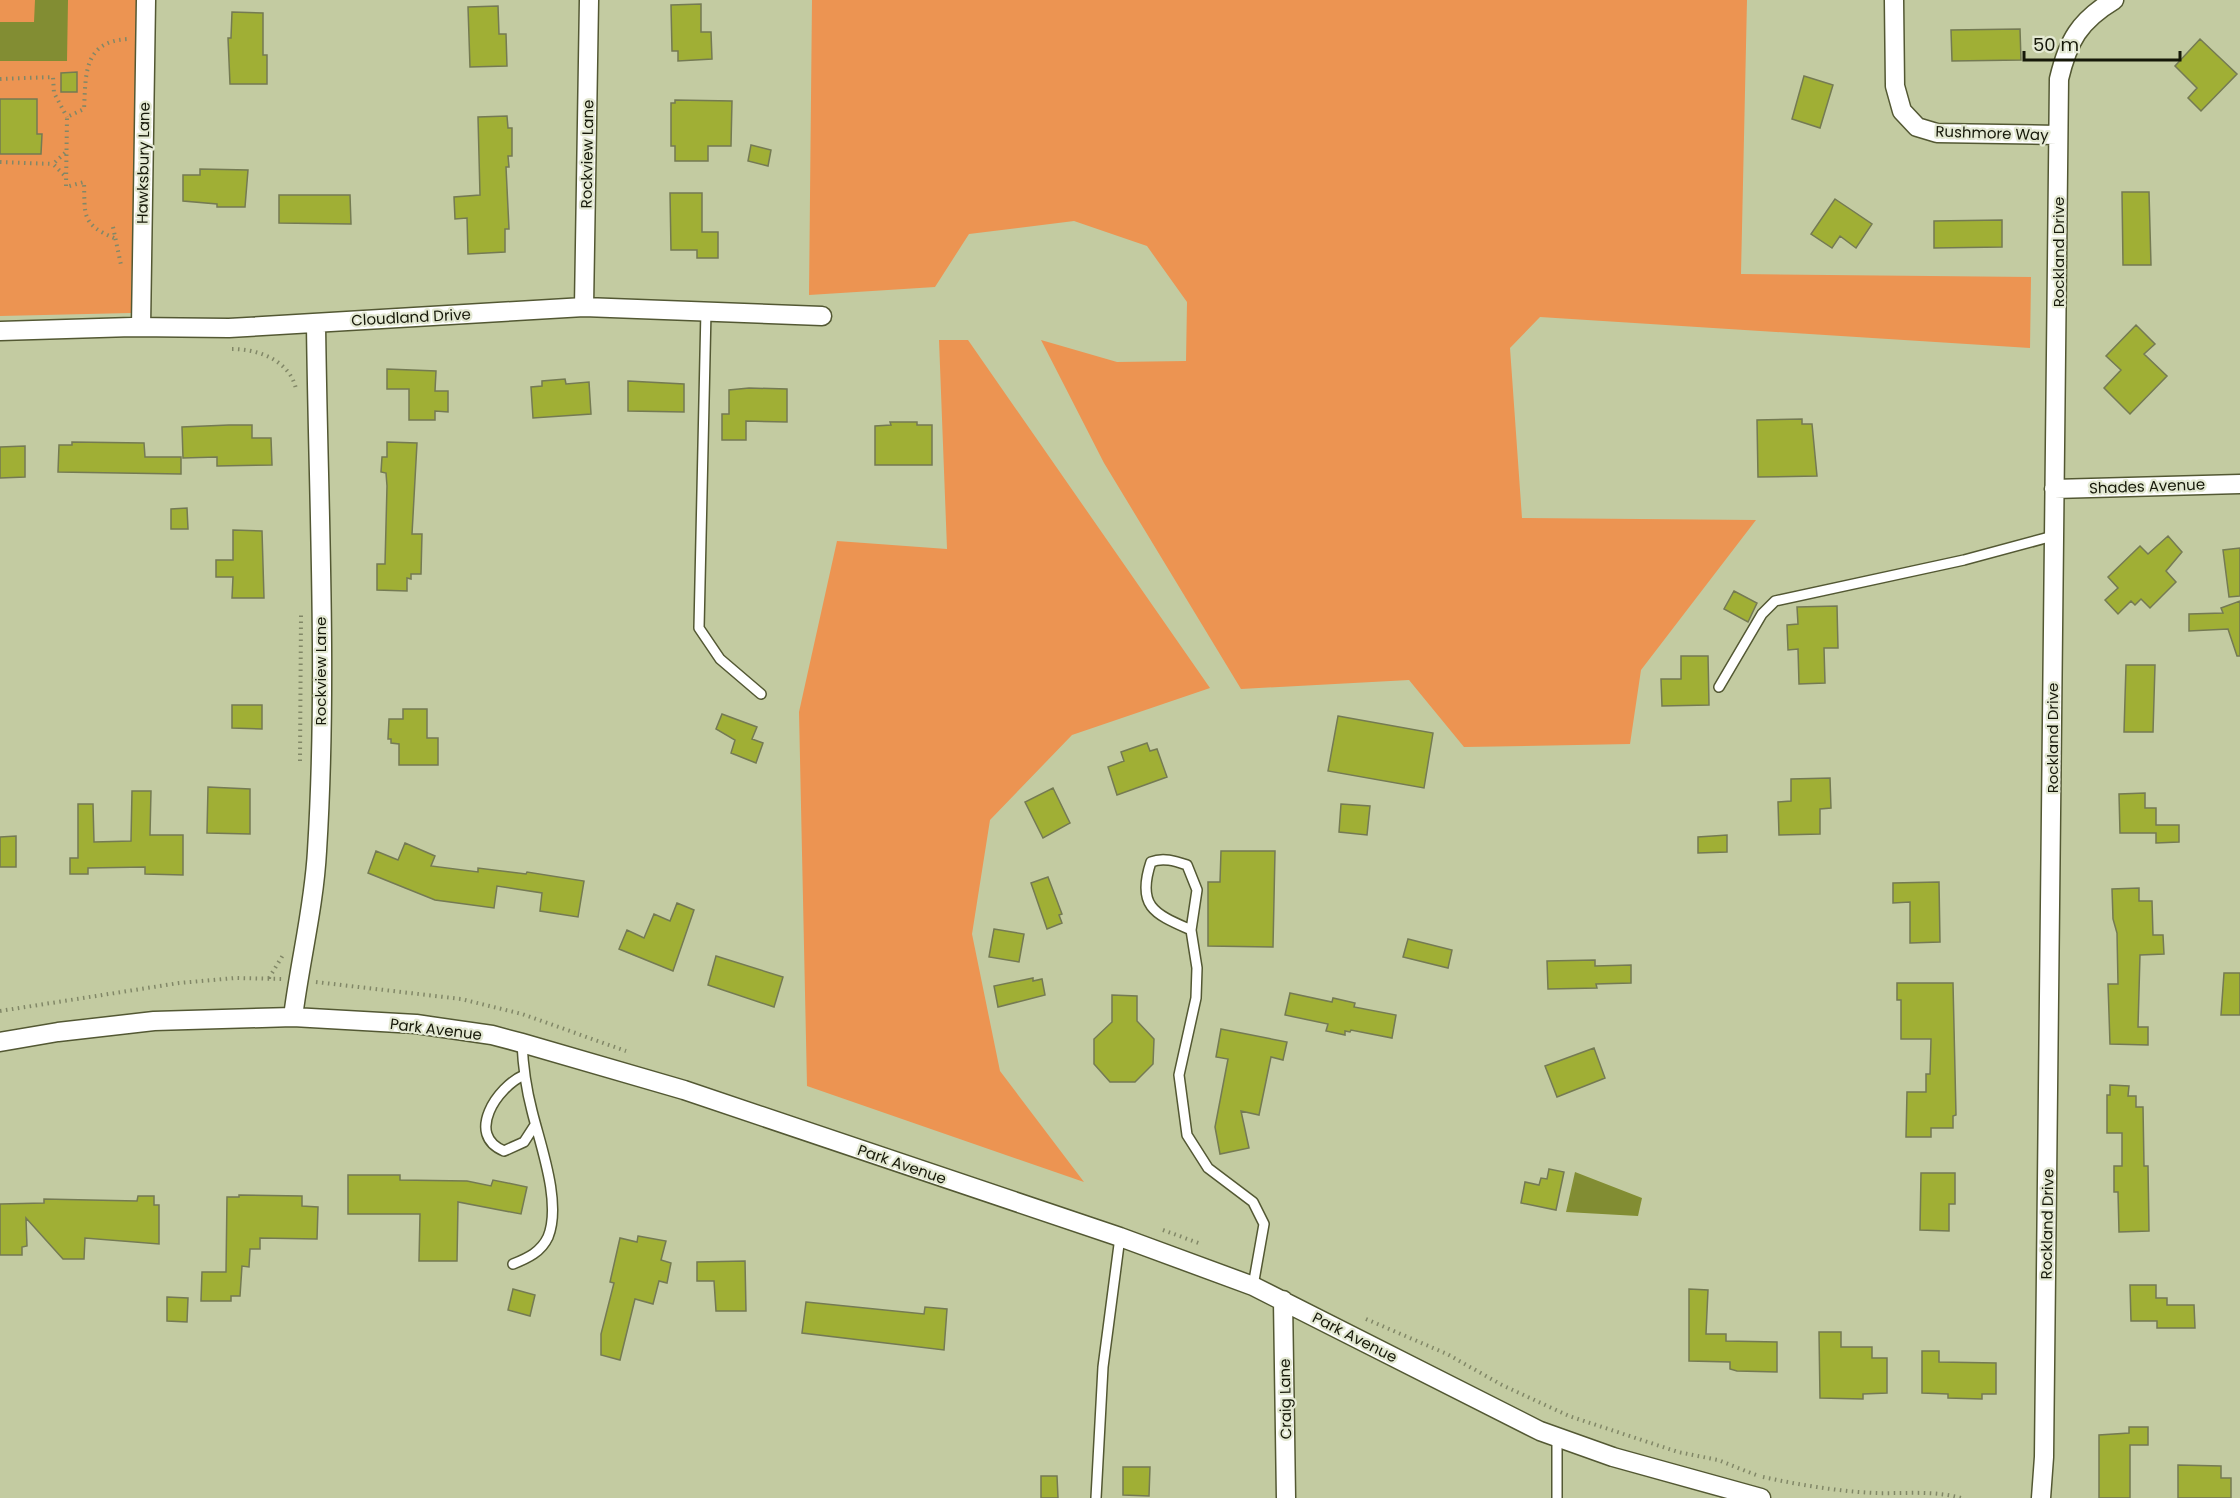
<svg xmlns="http://www.w3.org/2000/svg" width="2240" height="1498" viewBox="0 0 2240 1498" font-family="Poppins,sans-serif">
<rect width="100%" height="100%" fill="#c3cba1"/>
<!-- green -->
<path fill="#ec9452" d="M0,0H137L131,313L0,316Z
M812,0H1747L1741,274L2031,277L2030,348L1540,317L1510,348L1522,518L1756,520L1641,670L1630,744L1464,747L1409,680L1241,689L1104,463L1041,340L1117,362L1186,361L1187,302L1147,246L1074,221L969,234L935,287L809,295Z
M939,340H968L1210,688L1072,735L990,820L972,934L1000,1071L1084,1182L807,1086L799,712L837,541L947,549Z"/>
<!-- water -->
<path fill="#828d33" d="M35,0H68L67,61H0V22H34Z
M1575,1172L1642,1198L1638,1216L1566,1212Z"/>
<!-- building -->
<path fill="#a0af35" stroke="#747a53" stroke-width="1.5" d="M701,4V32H711L712,59L678,61V51H672L671,5Z
M498,6L499,34H506L507,66L470,67L468,7Z
M232,12L263,13V55H267V84H230L228,38H231Z
M2020,29L2021,60L1952,61L1951,30Z
M2200,39L2237,74L2201,111L2188,98L2197,88L2175,66Z
M77,72V92H61V73Z
M1804,76L1833,85L1820,128L1792,119Z
M0,99H37V134H42L41,154H0Z
M675,100L732,101L731,146H708V161H675V146H671V103H675Z
M507,116L508,128H512V156H508L509,167H506L509,229H505V252L468,254L467,218L455,219L454,197L480,195L478,117Z
M751,145L771,150L768,166L748,161Z
M200,169L248,170L245,207H217V204L183,201V175H200Z
M2122,192H2149L2151,265H2123Z
M670,193H702V232H718V258H697V250H671Z
M279,195H350L351,224L279,223Z
M1835,199L1872,224L1856,248L1840,236L1832,248L1811,234Z
M2002,220V247L1934,248V221Z
M2136,325L2155,344L2144,354L2167,376L2130,414L2104,388L2121,370L2106,356Z
M387,369L436,371L435,391H448V412L435,411V420H409V389H387Z
M565,379L566,384L589,382L591,414L533,418L531,387L542,386V381Z
M628,381L684,384V412L628,411Z
M749,388L787,389V422L746,421V440H722V414H729V390Z
M1802,419V424H1812L1817,476L1758,477L1757,420Z
M890,422H917V425H932V465H875V426L891,425Z
M229,425H252V438H271L272,465L217,466V457L183,458L182,427Z
M72,442L144,443L145,457H181V474L58,472L59,445H72Z
M387,442L417,443L412,534H422L421,574H411V579L407,578V591L377,590V564H385L387,486L386,473L381,472L382,457H387Z
M25,446V477L0,478V447Z
M187,508L188,529H171V509Z
M233,530L262,531L264,598H232L233,577H216V560H233Z
M2168,536L2182,552L2166,571L2176,582L2150,608L2141,599L2135,605L2131,601L2118,614L2105,600L2118,588L2108,577L2140,546L2148,554Z
M2240,548V596L2229,597L2223,550Z
M1734,591L1757,603L1748,622L1724,609Z
M2240,601V656H2237L2228,629L2189,631V614L2223,613L2221,608Z
M1837,606L1838,648H1824L1825,683L1799,684L1798,649L1788,650L1787,625L1798,624L1797,607Z
M1681,656H1708L1709,705L1662,706L1661,679H1681Z
M2126,665H2155L2153,732H2124Z
M232,705H262V729L232,728Z
M403,709H427V738H438V765H399V744L391,743V739H388L389,719H403Z
M722,714L757,727L752,739L763,743L756,763L731,753L735,740L716,729Z
M1338,716L1433,733L1424,788L1328,771Z
M1147,743L1150,751L1157,749L1167,777L1117,795L1108,767L1124,761L1121,752Z
M1830,778L1831,808L1820,809V834L1779,835L1778,802L1791,801V779Z
M208,787L250,789V834L207,833Z
M1053,788L1070,823L1043,838L1025,802Z
M132,791H151L150,835H183V875L145,874V867L88,868V874H70V858H78V804H93L94,842L131,841Z
M2145,793V808H2156V825H2179V842L2156,843V833H2120L2119,794Z
M1341,804L1370,806L1367,835L1339,832Z
M1727,835V852L1698,853V837Z
M16,836V867H0V837Z
M405,843L435,856L431,866L478,872V868L526,874L527,872L584,881L578,917L540,911L542,893L497,886L494,908L435,900L368,873L376,851L398,860Z
M1221,851H1275L1273,947L1208,946V882H1220Z
M1048,877L1062,914L1059,915L1062,923L1047,929L1031,883Z
M1939,882L1940,942L1910,943V902L1893,903V883Z
M2139,888V901H2152L2153,935H2163L2164,954L2140,955L2138,1027H2148V1045L2110,1044L2108,984H2118L2117,933L2113,919L2112,889Z
M677,903L694,910L673,971L619,949L627,930L644,938L654,914L670,921Z
M994,929L1024,934L1019,962L989,957Z
M1408,939L1452,950L1448,968L1403,957Z
M716,956L783,977L774,1007L708,985Z
M1595,960V966L1631,965V983L1596,984L1597,988L1548,989L1547,961Z
M2224,973H2240V1015H2221Z
M1033,978V981L1042,979L1045,995L998,1007L994,986Z
M1897,983H1953L1956,1115L1953,1116V1128H1931V1137H1906L1907,1092H1926V1074H1930L1931,1039H1901V1000H1897Z
M1290,993L1332,1002L1333,998L1355,1003L1354,1007L1396,1015L1392,1038L1351,1030L1350,1032L1345,1031V1035L1326,1031L1328,1024L1285,1015Z
M1112,995L1137,996V1021L1154,1039L1153,1064L1135,1082H1110L1094,1064V1039L1112,1022Z
M1221,1029L1287,1042L1283,1060L1271,1057L1259,1115L1241,1111L1249,1148L1220,1154L1215,1127L1228,1059L1216,1057Z
M1594,1048L1605,1078L1557,1097L1545,1066Z
M2110,1085L2129,1086L2128,1096H2136V1107H2143L2144,1166H2148L2149,1231L2119,1232L2118,1192H2114V1166H2122V1133H2107V1095H2110Z
M1549,1169L1564,1172L1556,1210L1521,1203L1525,1182L1539,1185L1541,1178L1547,1179Z
M1921,1173H1955V1204H1949V1231L1920,1230Z
M348,1175H400V1180L467,1181L491,1186L493,1180L527,1187L521,1214L458,1202L457,1261H419L420,1214H348Z
M239,1195L302,1196V1206L318,1207L317,1239L260,1238V1249H250L249,1267L242,1266L240,1296H231V1301H201L202,1272H226L227,1197H239Z
M138,1196H154V1205H159V1244L85,1238L84,1259H63L26,1218L27,1246L22,1247V1255H0V1204L44,1203V1199L137,1201Z
M638,1236L666,1241L661,1260L671,1263L667,1283L659,1281L653,1304L635,1299L620,1360L601,1355V1334L614,1283L610,1282L620,1238L637,1242Z
M745,1261L746,1311H716L714,1281H697V1262Z
M2130,1285H2156V1298H2167V1305H2194L2195,1328H2157V1321H2131Z
M513,1289L535,1295L530,1316L508,1310Z
M1689,1289L1708,1290L1706,1334H1726V1341L1777,1342V1372L1737,1371L1730,1369V1362L1689,1361Z
M167,1297L188,1298L187,1322L167,1321Z
M806,1302L924,1314L925,1307L947,1309L944,1350L802,1333Z
M1819,1332H1841V1347H1872V1358H1887V1393L1863,1394V1399L1820,1398Z
M1922,1351H1939V1362L1996,1363V1394H1982V1399L1948,1398V1394L1922,1393Z
M2129,1427H2148V1445H2130V1498H2099V1435L2129,1433Z
M2178,1465L2221,1466V1478H2231V1498H2178Z
M1123,1467H1150L1149,1496L1123,1495Z
M1041,1476H1057L1058,1498H1041Z"/>
<g fill="none" stroke-linecap="round" stroke-linejoin="round">
<!-- service casing -->
<g stroke="#535833" stroke-width="12">
<path id="service" d="M706,310L699,628L720,659L761,694
M1719,687L1762,614L1775,601L1964,560L2053,536
M1191,930C1155,914 1136,907 1151,862C1163,857 1175,861 1187,865L1197,890L1191,930L1197,968L1196,998L1179,1075L1187,1135L1208,1168L1253,1202L1264,1224L1253,1286
M524,1075C497,1087 465,1135 504,1151L524,1142L535,1125
M513,1264C528,1258 541,1252 548,1237C562,1203 540,1144 532,1111C526,1088 523,1066 522,1043
M1096,1498L1103,1367L1120,1237
M1557,1498V1437"/>
</g>
<!-- minor casing -->
<g stroke="#535833" stroke-width="21">
<path id="minor" d="M1894,0L1895,86L1902,111L1917,127L1937,133L2057,135
M584,307L589,0
M141,327L146,0
M0,331L132,327L229,328L584,307L822,316
M2054,489L2240,484
M293,1017C300,961 314,907 317,851C328,675 318,498 316,323
M0,1042L58,1032L154,1021L293,1017L416,1024L492,1035L522,1043L684,1090L1120,1237L1253,1286L1540,1431L1613,1457L1761,1498
M1283,1300L1286,1498
M2041,1498L2044,1457L2059,79C2068,41 2079,21 2114,0"/>
</g>
<!-- path -->
<path stroke="#818767" stroke-width="4" stroke-dasharray="1.5 4.5" stroke-linecap="butt" d="M0,79L53,77L54,93L67,117
M65,153L53,164L65,176
M0,162L53,164
M113,227L121,265
M114,238C81,224 85,215 84,182L66,187L67,117L84,109C86,74 83,42 127,39
M232,349C259,349 290,361 296,389
M300,761L301,615
M269,978L283,955
M316,982L461,999L522,1014L626,1051
M0,1011L179,983L235,978L282,979
M1163,1230L1201,1244
M1366,1319L1447,1354L1502,1385L1569,1416L1678,1452L1718,1460L1756,1475
M1763,1477C1800,1485 1836,1491 1874,1493C1903,1494 1933,1490 1961,1498"/>
<!-- service -->
<use href="#service" stroke="#fff" stroke-width="9"/>
<!-- minor -->
<use href="#minor" stroke="#fff" stroke-width="18"/>
</g>
<g text-anchor="middle" dominant-baseline="central" stroke-width="4.5" stroke-linejoin="round" paint-order="stroke">
<!-- street labels -->
<g font-size="15" fill="#161809" stroke="#e4e9d3">
<text transform="translate(1992 133) rotate(2)">Rushmore Way</text>
<text transform="translate(587 154) rotate(-89)">Rockview Lane</text>
<text transform="translate(143 163) rotate(-89)">Hawksbury Lane</text>
<text transform="translate(2058 252) rotate(-90)">Rockland Drive</text>
<text transform="translate(411 317) rotate(-3)">Cloudland Drive</text>
<text transform="translate(2147 486) rotate(-2)">Shades Avenue</text>
<text transform="translate(320 671) rotate(-90)">Rockview Lane</text>
<text transform="translate(2052 738) rotate(-90)">Rockland Drive</text>
<text transform="translate(436 1029) rotate(7)">Park Avenue</text>
<text transform="translate(902 1164) rotate(19)">Park Avenue</text>
<text transform="translate(2047 1224) rotate(-89)">Rockland Drive</text>
<text transform="translate(1355 1337) rotate(27)">Park Avenue</text>
<text transform="translate(1285 1399) rotate(-91)">Craig Lane</text>
</g>
</g>
<!-- scale -->
<path d="M2024 51v9h156v-9" fill="none" stroke="#161809" stroke-width="3"/>
<text x="2033" y="51" font-size="18" fill="#161809" stroke="#e4e9d3" stroke-width="4.5" paint-order="stroke">50 m</text>
</svg>
